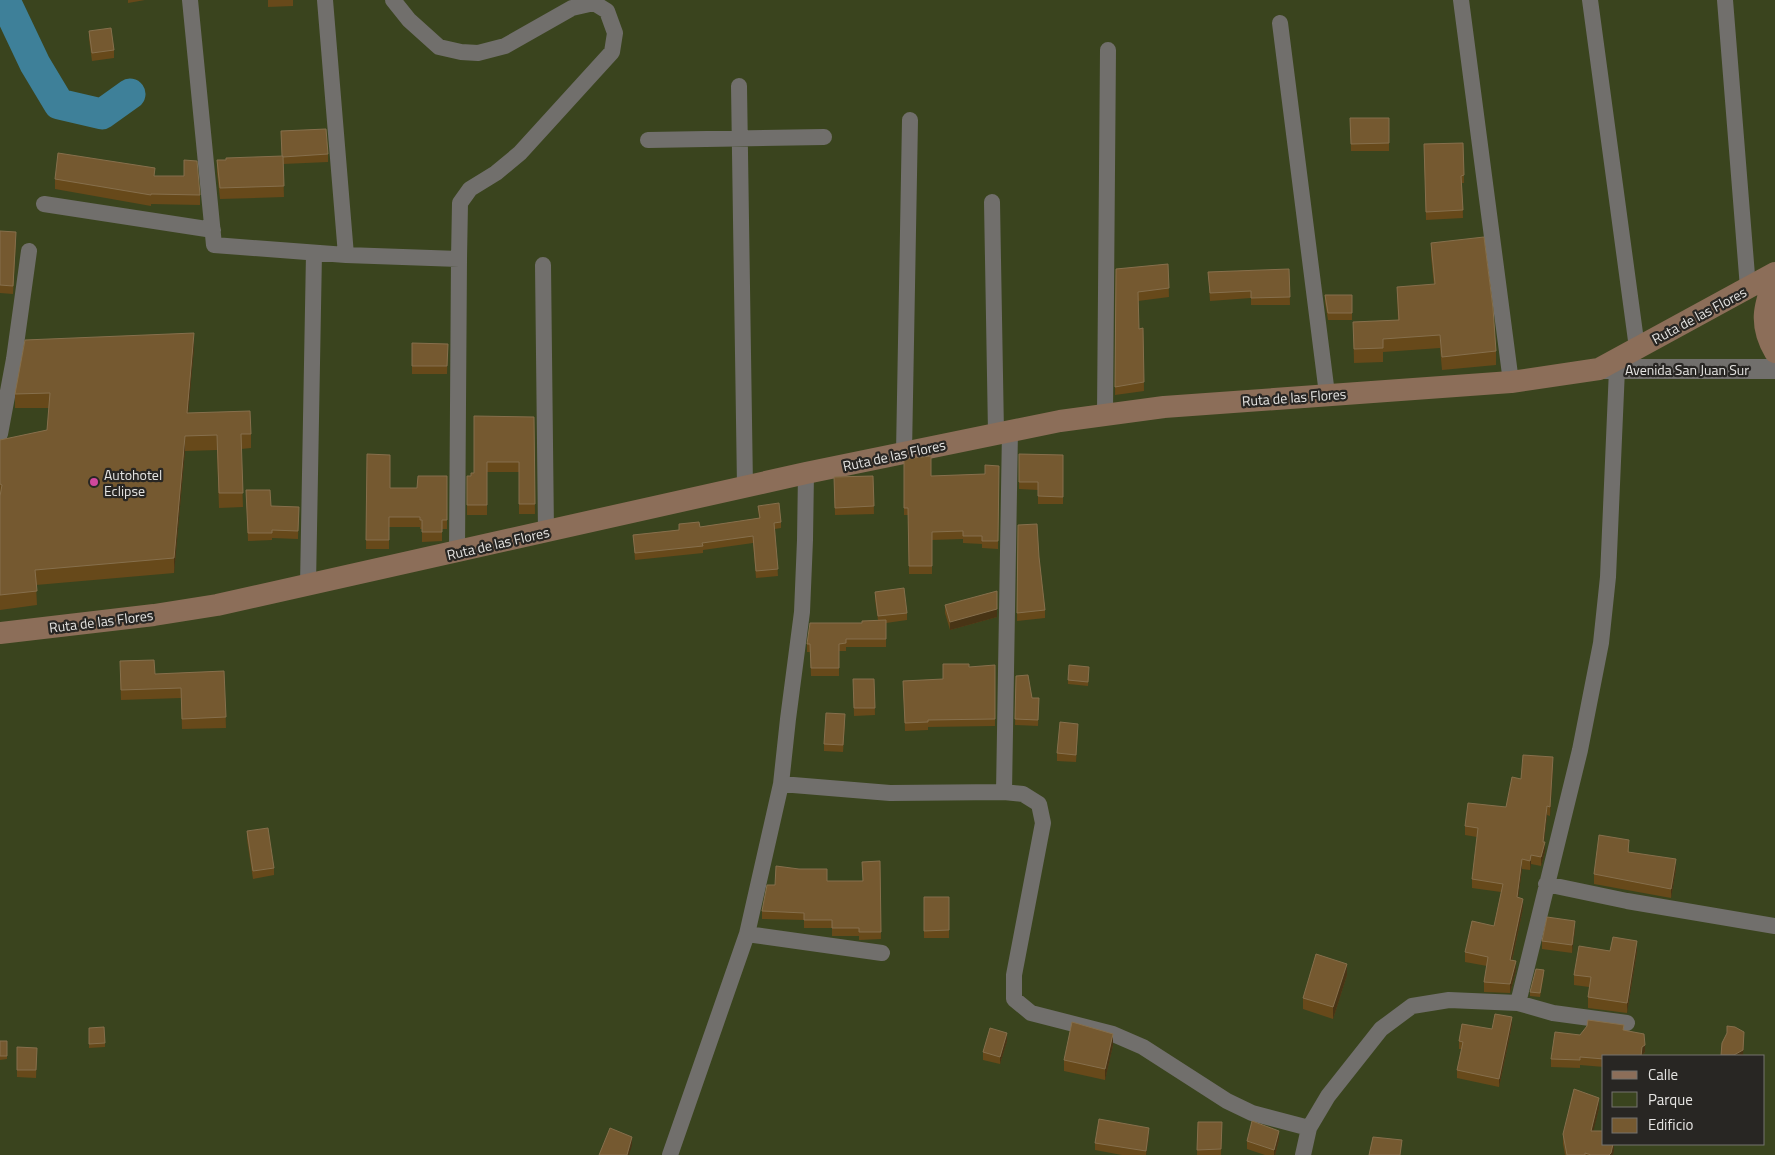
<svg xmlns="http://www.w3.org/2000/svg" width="1775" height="1155" viewBox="0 0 1775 1155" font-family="'Titillium Web',sans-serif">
<rect width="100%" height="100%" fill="#282623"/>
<!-- green -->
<path fill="#3a441e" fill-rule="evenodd" d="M0,0H1775V1155H0ZM1604,1056H1764V1144H1604Z"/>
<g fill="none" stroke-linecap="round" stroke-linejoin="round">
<!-- river -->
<path stroke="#3e8099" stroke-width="31" d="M3,0L7,5L35,64L59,104L102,114L130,94"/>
<!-- minor -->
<path stroke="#716f6c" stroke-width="16" d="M190,0L214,245L346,255
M325,0L346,255L459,259
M393,0L409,20L439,47L461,52L478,53L505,46L572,8L594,3L607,11L615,33L612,52L520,153L496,173L470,189L460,203L459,259L457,552
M1461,0L1511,382
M1590,0L1637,348
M1725,0L1748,288
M1280,23L1327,394
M739,86L745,487
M648,140L824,137
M992,202L996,433
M44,204L213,230
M543,265L546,532
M1105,414L1108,50
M0,434L14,359L29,251
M904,453L910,120
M308,585L314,253
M781,784L890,793L1004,792L1023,794L1039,804L1043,823L1014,975V999L1031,1013L1113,1034L1143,1047L1227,1101L1252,1113L1309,1128
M1004,792L1010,430
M1546,884L1627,901L1775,926
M747,934L882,953
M1518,1003L1553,1013L1627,1023
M670,1155L747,934L781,784L788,719L802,612L805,540L806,473
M1303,1155L1309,1128L1328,1096L1381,1029L1412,1006L1449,1000L1518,1003L1580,750L1601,643L1608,577L1617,369"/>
<!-- tertiary -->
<path stroke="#716f6c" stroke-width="20" d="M1599,369H1775"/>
<!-- secondary -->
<path stroke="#8c6e59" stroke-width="22" d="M1775,276C1765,305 1758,323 1775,352
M0,633L154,615L217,605L806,473L1060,421L1164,407L1511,382L1599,369L1775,273"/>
</g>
<!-- wall -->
<path fill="#67491a" d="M128,0H145L128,3Z
M268,0H293V6L268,7Z
M89,31L114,50V58L92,61L89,39Z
M1350,118H1389V151H1351Z
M281,131L328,154V162L283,164L284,197L220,199L217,172V160H226L282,156Z
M1463,143L1464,183H1462L1463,218L1426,220L1424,144Z
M155,176L200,195V205L151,204V206L55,189V179Z
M0,231L16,240L13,294L0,293Z
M1431,243L1496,351V365L1442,370L1440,348L1383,352V362L1354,363L1353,322L1398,320L1397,287L1434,285L1431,256Z
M1168,264L1169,297L1138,301L1139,329L1143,328L1144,391L1115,395L1116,269Z
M1289,269L1290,305H1251V298L1210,301L1208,272Z
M1325,295H1352V320H1328L1325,302Z
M412,343L448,344L447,374H412Z
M194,348L188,413L251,434V448L241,449L243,507L219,508L217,450L185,451L174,573L36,585L37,605L0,610V440L47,430L49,408H15V394Z
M534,417L535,514H519V472H487V515H467V476H471Z
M367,454L390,488H417L447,476V529H442V541L422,542V529H420V527H389V549H366Z
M1019,454L1063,455V504H1038V490L1019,489Z
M904,459L931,476L985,474L999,466L998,549L982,548V544L963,543V539L932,540V574H909L908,515H904Z
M873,476L874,514L835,515L834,477Z
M246,490L271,506L299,507L298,539L272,538V540L248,541Z
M758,506L781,522V528L775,529L778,576L756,578L753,543L703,550V553L635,560L633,535L679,530V524L700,527L759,518Z
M1018,525L1039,557L1045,610V618L1017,621Z
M875,592L907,613V620L886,623V647H846V651H839V676H811L810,652H807V644L862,623L878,620L875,600Z
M945,605L997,617L950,630L945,613Z
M995,665V726L928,727V730L905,731L903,681L943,679L969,667Z
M120,671L155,674L224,671L226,728L182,729L181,698L121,700Z
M1089,671L1088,686L1068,684V680Z
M1016,676L1032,698H1039L1038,726L1015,725Z
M853,679H874L875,715L854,716Z
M845,722L843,752L824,751V744Z
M1078,731L1076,762L1057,761V753Z
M1553,766L1550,816L1547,815L1544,842L1545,851L1541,866L1531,864L1530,870L1522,869L1518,898L1523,908L1512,961L1516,970L1510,993L1484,992V982L1487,966L1465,962V952L1494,926L1501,892L1472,888V879L1477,837L1465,835V826L1506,807L1521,779Z
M247,831L274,868V875L253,879L247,839Z
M1629,849V852L1676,869L1671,898L1594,884V874Z
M880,861L881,939L859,940V936H832V928H804V920L762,919V911L775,885L827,881H862Z
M924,897H949V938H924Z
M1575,929L1572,953L1542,949V941Z
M1610,951H1637L1627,1013L1588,1008V997L1589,987L1574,985V975Z
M1544,974L1540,997L1530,996V992Z
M1347,975L1333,1019L1303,1009V998Z
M1512,1025L1499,1087L1457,1078V1070L1462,1049H1459V1041L1492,1029Z
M89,1028L105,1043V1047L89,1048Z
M1624,1030L1645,1052L1642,1055V1056H1604V1067L1580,1065V1068L1551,1067V1059L1580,1035Z
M1744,1032L1743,1056H1721L1722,1043Z
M0,1041H7V1059L0,1060Z
M1007,1041L1000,1064L983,1060V1052Z
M1113,1045L1105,1080L1064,1071V1060Z
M17,1047L37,1048L36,1078L17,1077Z
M1599,1108L1593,1131L1614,1144L1613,1155H1565L1563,1144V1134Z
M1198,1122H1222L1221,1155H1197Z
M1149,1135L1146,1155H1122L1095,1150V1143Z
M1279,1139L1275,1155H1265L1247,1149V1141Z"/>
<!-- shaded-wall -->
<path fill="#483415" d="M194,333V348L187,427V413Z
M185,436V451L174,573V558Z
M997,591V617L950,630V622Z
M1553,757V766L1550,816V807Z
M1547,806V815L1543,851V842Z
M1545,842V851L1541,866V857Z
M1531,855V864L1530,870V861Z
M1522,859V869L1517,907V897Z
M1676,859V869L1671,898V889Z
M1523,899V908L1510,969V960Z
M1575,921V929L1572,953V945Z
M1637,941V951L1627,1013V1003Z
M1516,961V970L1510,993V984Z
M1347,964V975L1333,1019V1007Z
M1512,1017V1025L1499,1087V1079Z
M1744,1032L1743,1056H1734V1055Z
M1007,1033V1041L1000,1064V1057Z
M1113,1034V1045L1105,1080V1069Z
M1645,1045V1052L1642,1055V1056H1641L1642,1047Z
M1599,1098V1108L1591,1141V1131Z
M1149,1128V1135L1146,1155V1151Z
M1279,1131V1139L1275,1155H1274V1150Z
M632,1137V1145L629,1155H627Z
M1613,1144H1614V1150L1613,1155H1609Z"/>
<!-- building -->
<path fill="#755930" stroke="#866f4c" d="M111,28L114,50L92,53L89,31Z
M1350,118H1389V143L1351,144Z
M326,129L328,154L283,157L282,156L281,131Z
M1463,143L1464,175L1461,176L1463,210L1426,212L1424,144Z
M58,153L155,168L154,176H184V160L197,161L200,195L151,194V195L55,179Z
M283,156L284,186L220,188L217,160H226V158Z
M0,231L16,232L13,286L0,285Z
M1484,237L1493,308L1496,351L1442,357L1440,335L1383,339V348L1354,349L1353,322L1399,320L1397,287L1435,284L1431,243Z
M1168,264L1169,288L1138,292L1139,329L1143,328L1144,382L1115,387L1116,269Z
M1289,269L1290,297L1251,298V291L1210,293L1208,272Z
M1325,295H1352V313H1328Z
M194,333L187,413L250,411L251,434H241L243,493H219L217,435L185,436L174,558L35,570L37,591L0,595V496L2,485L0,484V440L47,430L50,393L15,394L25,340Z
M412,343L448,344L447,366H412Z
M474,416L534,417L535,504H519V462H487V505H467V476H471V473H474Z
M367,454L390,455V488H417L418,476H447V520H442V532H422V520H420V517H389V540H366Z
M1019,454L1063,455V497L1038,496V482H1019Z
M931,456V476L985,474V465L999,466L998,541H982V536H963V531L932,532V566H909L908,508H904V459Z
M873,476L874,506L835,508L834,477Z
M246,490H270L271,506L299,507L298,531L272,530V533H248Z
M779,503L781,522L774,523L778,569L756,571L753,536L702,543L703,546L635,553L633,535L679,530V524L699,522L700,527L760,518L758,506Z
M1037,524L1039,557L1045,610L1017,613L1018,525Z
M904,588L907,613L878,616L875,592Z
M997,591V609L950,622L945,605Z
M886,620V639H846V643L839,644V668H811L810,644H807L810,623H862V621Z
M154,660L155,674L224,671L226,717L182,719L181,688L121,690L120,661Z
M943,664H969V667L995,665V719L928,720V722L905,723L903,681L943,679Z
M1069,665L1089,667L1088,682L1068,680Z
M1028,675L1032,698H1039L1038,720L1015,719L1016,676Z
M853,679H874L875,708H854Z
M826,713L845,714L843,745L824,744Z
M1060,722L1078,724L1076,755L1057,753Z
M1523,755L1553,757L1550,807L1547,806L1543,842H1545L1541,857L1531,855L1530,861L1522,859L1517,897L1523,899L1510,960L1516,961L1510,984L1484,982L1488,957L1465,952L1472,921L1494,926L1503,884L1472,879L1478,828L1465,826L1468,803L1506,807L1512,777L1521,779Z
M268,828L274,868L253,871L247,831Z
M1599,835L1629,840L1628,852L1676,859L1671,889L1594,874Z
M880,861L881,932H859V928H832V920H804V913L762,911L767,885H775L776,866L799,869H827V881H863L862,862Z
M924,897H949V930L924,931Z
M1547,917L1575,921L1572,945L1542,941Z
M1613,937L1637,941L1627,1003L1588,997L1591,977L1574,975L1579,946L1610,951Z
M1316,954L1347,964L1333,1007L1303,998Z
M1536,969L1544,970L1540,993L1530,992Z
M1495,1014L1512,1017L1499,1079L1457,1070L1463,1042L1459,1041L1462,1024L1492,1029Z
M1588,1020L1624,1025L1623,1030L1644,1034L1645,1045L1642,1047L1641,1056H1604V1059L1580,1057V1060L1551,1059L1555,1032L1580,1035L1587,1026Z
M1072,1022L1113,1034L1105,1069L1064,1060Z
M1727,1026L1735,1027L1744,1032L1743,1050L1734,1055H1721L1722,1043L1727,1033Z
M104,1027L105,1043L89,1044V1028Z
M990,1028L1007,1033L1000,1057L983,1052Z
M0,1041H7V1056H0Z
M17,1047L37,1048L36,1070H17Z
M1574,1089L1599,1098L1591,1131H1604V1144H1613L1611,1153L1609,1155H1591L1585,1153V1155H1567L1563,1134Z
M1099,1119L1149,1128L1146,1151L1095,1143Z
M1252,1121L1279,1131L1274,1150L1247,1141Z
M1198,1122H1222L1221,1149L1197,1150Z
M610,1128L632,1137L627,1155H599Z
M1373,1137L1402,1140L1400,1155H1369Z"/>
<!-- markers -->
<circle fill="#d1479c" stroke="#282623" stroke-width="2" cx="94" cy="482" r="5"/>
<g text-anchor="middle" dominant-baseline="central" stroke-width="4.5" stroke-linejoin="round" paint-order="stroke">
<!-- street labels -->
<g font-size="14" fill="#e5e4e2" stroke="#282623">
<text transform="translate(1699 315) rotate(-28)">Ruta de las Flores</text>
<text x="1687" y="369">Avenida San Juan Sur</text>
<text transform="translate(1294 397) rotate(-4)">Ruta de las Flores</text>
<text transform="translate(894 455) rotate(-12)">Ruta de las Flores</text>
<text transform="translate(498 543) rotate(-13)">Ruta de las Flores</text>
<text transform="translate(101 621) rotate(-7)">Ruta de las Flores</text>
</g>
<!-- poi labels -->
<g font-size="14" fill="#e5e4e2" stroke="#282623" text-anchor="start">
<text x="104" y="474">Autohotel<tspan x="104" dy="16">Eclipse</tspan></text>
</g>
</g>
<!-- legend -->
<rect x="1602" y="1055" width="162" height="90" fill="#282623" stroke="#74726f"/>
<rect x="1612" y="1071" width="25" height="8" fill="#8c6e59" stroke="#74726f"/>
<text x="1648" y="1080" font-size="15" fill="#e5e4e2">Calle</text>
<rect x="1612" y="1092" width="25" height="15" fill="#3a441e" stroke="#74726f"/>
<text x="1648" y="1105" font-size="15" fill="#e5e4e2">Parque</text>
<rect x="1612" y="1118" width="25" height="15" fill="#755930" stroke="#74726f"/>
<text x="1648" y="1130" font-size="15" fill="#e5e4e2">Edificio</text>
</svg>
